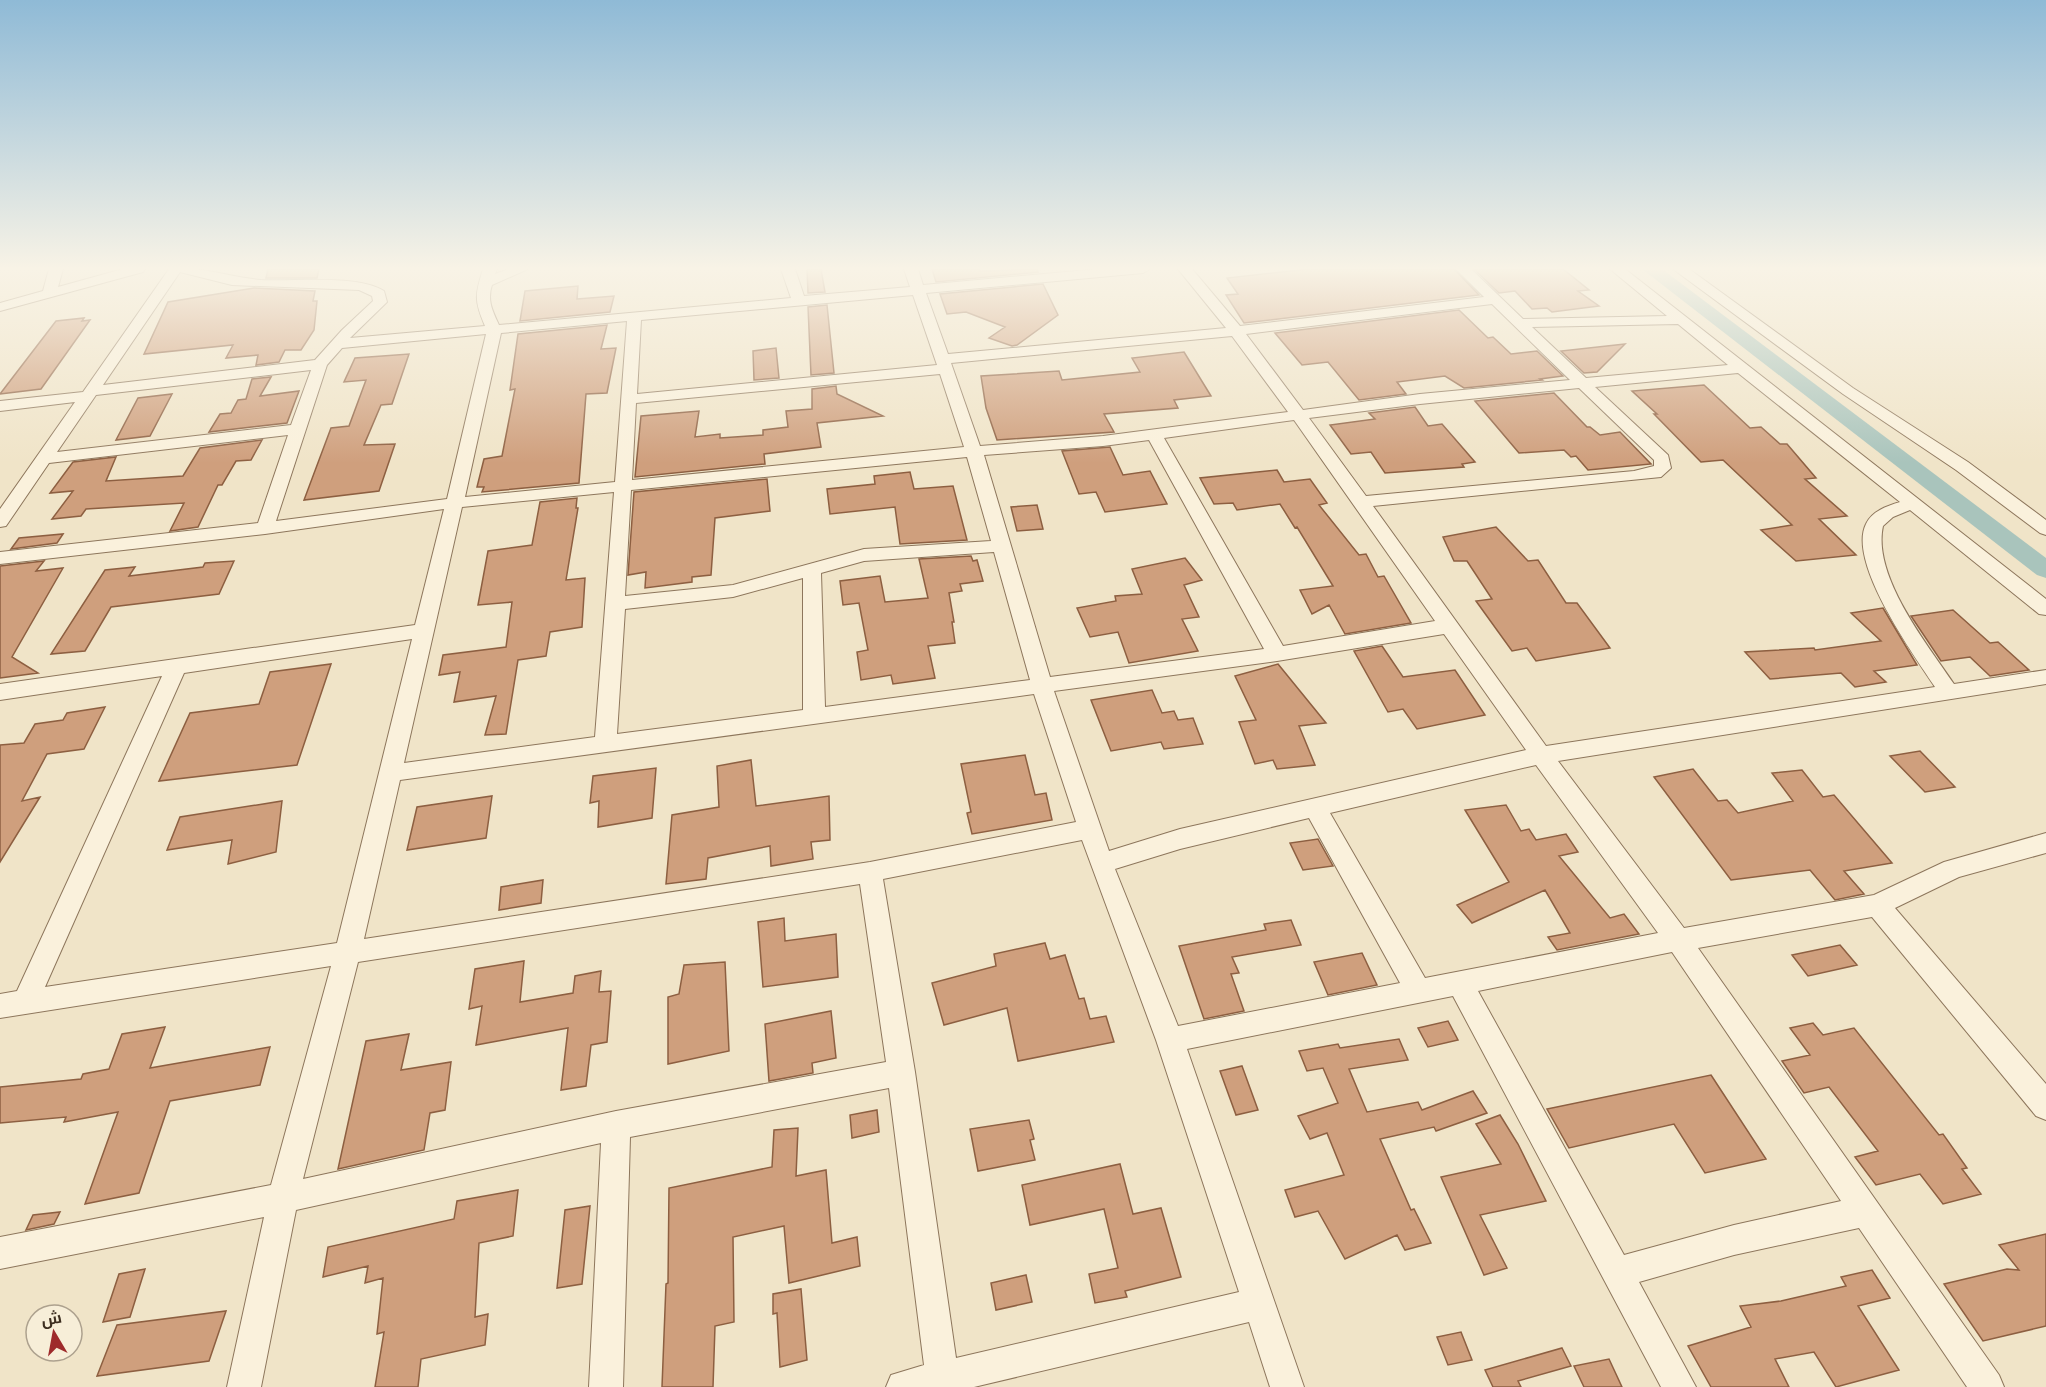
<svg xmlns="http://www.w3.org/2000/svg" width="2046" height="1387" viewBox="0 0 2046 1387" font-family="'Roboto Serif',Cairo,serif">
<rect width="100%" height="100%" fill="#f0e4c8"/>
<g fill="none" stroke-linecap="round" stroke-linejoin="round">
<!-- canal -->
<path fill="#a9c4bc" fill-rule="evenodd" d="M1642,269H1662L2046,558V578L2037,575Z"/>
</g>
<!-- building -->
<path fill="#cf9f7d" stroke="#8d5f41" stroke-width="1.5" d="M268,269H319L317,278H266Z
M807,269H821L825,292L808,293Z
M932,269H979L980,271L1037,269L1038,272L936,282Z
M1309,269H1454L1479,295L1244,323L1226,295L1238,294L1227,278Z
M1474,269H1563L1589,290L1578,291L1599,306L1552,312L1547,308L1532,309L1515,291L1499,293Z
M1043,284L1058,315L1017,345L1012,346L989,338L1005,327L966,312L947,314L940,294Z
M578,286L577,299L614,296L610,312L520,321L525,291Z
M254,288L315,291L313,301H317L314,330L301,350H285L279,362L256,365L258,355L226,358L233,345L144,354L168,302Z
M827,305L834,373L811,375L808,307Z
M1459,310L1488,338L1493,337L1511,354L1537,351L1563,376L1540,379L1542,380L1464,388L1445,376L1397,382L1406,394L1359,400L1328,362L1302,365L1275,333Z
M84,318L82,321L90,320L41,389L0,394L56,321Z
M607,325L601,349L616,348L607,393L586,394L579,483L482,492L484,487H477L484,459L502,456L515,389L510,390L518,334Z
M1625,344L1597,372L1584,373L1561,351Z
M776,348L779,378L754,380L753,351Z
M1184,352L1211,396L1174,400L1178,408L1104,414L1114,432L997,440L986,408L981,376L1059,371L1062,380L1140,372L1132,358Z
M409,354L392,404L381,405L364,445L395,444L379,491L304,500L331,428L349,426L366,380L344,382L355,358Z
M271,377L260,396L299,391L287,423L209,432L220,414L231,413L238,400L246,399L252,379Z
M1704,385L1750,428L1761,427L1780,444H1787L1816,478L1805,479L1847,516L1819,519L1856,555L1796,561L1761,530L1792,525L1723,460L1701,462L1654,414H1657L1632,391Z
M836,386L837,394L883,416L817,423L821,447L764,454L765,464L635,477L641,416L699,411L695,437L720,434V438L763,435V430L788,427L786,411L812,409V389Z
M1554,393L1587,427H1590L1600,435L1620,432L1651,464L1588,470L1576,456L1571,457L1564,450L1519,453L1475,401Z
M172,394L150,436L116,440L138,398Z
M1415,407L1428,426L1442,424L1475,462L1462,464L1464,467L1385,473L1371,452L1351,454L1330,425L1375,419L1369,413Z
M262,440L251,460L236,461L222,485H218L198,527L170,531L184,503L86,509L81,516L52,519L73,491L50,493L73,462L116,457L106,481L183,476L200,448Z
M1110,447L1123,475L1150,471L1167,504L1105,512L1096,492L1079,494L1062,451Z
M1277,470L1284,482L1310,479L1327,503L1319,505L1359,555L1366,554L1378,577L1384,576L1411,623L1345,634L1329,605L1312,614L1300,590L1333,586L1297,527L1295,528L1280,504L1237,510L1233,503L1214,504L1200,478Z
M910,472L914,489L953,486L967,540L900,544L895,507L830,514L827,489L875,484L874,476Z
M767,479L770,511L715,518L711,575L692,577V582L645,588L646,572L628,575L634,492Z
M577,498L576,508H578L566,580L585,578L582,627L550,632L546,656L518,660L506,734L485,735L496,696L454,702L460,672L439,675L443,655L506,647L512,602L478,605L488,551L532,545L540,502Z
M1037,505L1043,529L1017,531L1011,507Z
M1496,527L1528,561L1538,560L1566,603H1577L1610,648L1536,661L1527,648L1512,651L1476,601L1492,599L1467,561H1454L1443,537Z
M63,534L57,543L11,549L19,538Z
M971,556L973,561L977,560L983,581L960,584L962,591L949,593L954,622H952L955,643L928,646L935,678L893,684L891,675L861,680L857,652L868,650L859,603L843,605L840,581L880,576L885,602L928,598L919,559Z
M1185,558L1202,580L1184,585L1199,617L1182,619L1198,651L1129,663L1118,632L1090,637L1077,608L1116,601L1115,596L1142,594L1132,569Z
M44,561L36,571L63,568L12,657L38,673L0,678V566Z
M234,561L219,594L111,607L85,651L51,654L105,570L135,567L129,576L203,567L205,563Z
M1883,608L1917,665L1874,671L1886,682L1855,687L1841,673L1770,679L1745,652L1814,648L1815,650L1881,641L1851,613Z
M1953,610L1990,643L1998,642L2029,670L1990,676L1970,657L1941,661L1911,616Z
M1382,646L1403,677L1455,670L1485,715L1417,729L1403,709L1388,712L1354,651Z
M331,664L297,765L159,781L190,713L259,704L270,672Z
M1278,664L1326,723L1299,726L1315,765L1277,769L1273,760L1255,764L1239,722L1256,720L1235,676Z
M1152,690L1162,713L1174,711L1178,720L1193,718L1203,744L1164,749L1161,742L1111,751L1091,700Z
M105,707L84,749L47,754L22,801L40,797L0,862V745L24,743L35,724L63,720L67,713Z
M1920,751L1955,787L1925,792L1890,756Z
M1025,755L1035,795L1046,793L1052,820L972,834L967,813L971,812L961,764Z
M751,760L756,806L829,796L830,840L811,842L813,859L771,866L770,846L708,858L706,879L666,884L672,815L719,807L717,766Z
M656,768L652,818L598,827L599,801L590,803L593,776Z
M1693,769L1718,801L1727,800L1738,813L1793,801L1772,773L1802,770L1823,797L1834,795L1892,863L1844,871L1864,894L1835,900L1810,870L1731,880L1654,777Z
M492,796L486,838L407,850L417,807Z
M282,801L276,852L228,864L232,840L167,850L180,817Z
M1506,805L1521,831L1529,829L1536,840L1566,834L1578,852L1559,856L1610,918L1624,914L1639,934L1557,950L1548,937L1570,933L1545,890L1472,923L1457,905L1509,882L1465,810Z
M1318,839L1333,866L1303,870L1290,843Z
M543,880L541,903L499,910L501,887Z
M784,918L785,941L836,934L838,977L763,987L758,922Z
M1291,920L1301,945L1232,957L1239,973L1231,974L1244,1011L1204,1019L1179,946L1266,930L1264,924Z
M1045,943L1050,959L1065,955L1079,999L1084,998L1090,1019L1106,1016L1114,1042L1018,1061L1007,1008L944,1025L932,983L996,966L994,954Z
M1840,945L1857,965L1808,976L1792,955Z
M1362,953L1377,985L1328,995L1314,962Z
M524,961L520,1002L573,993L575,976L601,971L599,992L611,991L607,1042L591,1045L586,1086L561,1090L568,1028L476,1045L482,1006L469,1009L475,969Z
M725,962L729,1051L668,1064V997L679,994L684,965Z
M831,1011L836,1058L812,1063L813,1073L769,1081L765,1024Z
M1448,1021L1458,1040L1428,1047L1418,1028Z
M1813,1023L1823,1035L1854,1028L1939,1135L1943,1134L1967,1168L1962,1169L1981,1194L1943,1204L1920,1174L1876,1185L1855,1157L1878,1151L1829,1087L1804,1093L1782,1061L1810,1055L1790,1028Z
M165,1027L150,1068L270,1047L260,1085L170,1101L139,1193L85,1204L118,1112L64,1122L66,1117L0,1123V1087L81,1079L83,1074L109,1069L122,1034Z
M409,1034L401,1070L451,1062L445,1110L430,1113L424,1150L338,1169L366,1041Z
M1399,1039L1408,1060L1349,1069L1367,1112L1418,1102L1422,1110L1473,1091L1487,1113L1436,1131L1434,1127L1380,1139L1411,1210L1414,1209L1431,1243L1405,1250L1397,1235L1345,1259L1318,1211L1295,1217L1285,1190L1344,1175L1327,1133L1310,1139L1298,1116L1338,1103L1323,1068L1307,1071L1299,1051L1338,1044L1340,1048Z
M1242,1066L1258,1110L1236,1115L1220,1071Z
M1711,1075L1766,1159L1705,1173L1674,1124L1569,1148L1547,1109Z
M877,1110L879,1132L852,1138L850,1115Z
M1500,1115L1518,1144L1546,1201L1480,1215L1507,1268L1484,1275L1441,1177L1501,1164L1476,1124Z
M1029,1120L1034,1139L1030,1140L1035,1160L978,1171L970,1129Z
M798,1128L796,1176L826,1170L832,1243L857,1237L860,1266L789,1283L784,1226L733,1237L734,1322L715,1326L713,1387H662L666,1284L668,1283L669,1188L772,1167L774,1130Z
M1120,1164L1133,1214L1161,1208L1181,1277L1125,1291L1127,1297L1095,1303L1089,1274L1118,1268L1104,1209L1030,1225L1022,1185Z
M518,1190L513,1236L479,1243L475,1317L488,1314L485,1345L421,1359L418,1387H375L384,1332L377,1334L383,1278L365,1283L368,1266L323,1277L328,1247L454,1219L457,1201Z
M590,1206L582,1284L557,1288L565,1210Z
M60,1212L54,1224L26,1230L33,1215Z
M2046,1234V1326L1983,1341L1944,1284L2007,1269L2019,1270L1999,1245Z
M145,1269L130,1317L103,1322L119,1274Z
M1872,1270L1890,1298L1858,1306L1899,1370L1836,1387L1814,1352L1775,1359L1789,1387H1711L1688,1346L1751,1327L1740,1306L1781,1301L1846,1286L1841,1277Z
M1026,1275L1032,1302L996,1310L991,1283Z
M801,1289L807,1360L780,1367L777,1313L773,1314V1294Z
M226,1311L209,1361L97,1376L117,1325Z
M1461,1332L1472,1360L1448,1365L1437,1337Z
M1562,1348L1571,1366L1518,1381L1521,1387H1493L1485,1370Z
M1609,1359L1622,1387H1584L1574,1366Z"/>
<g fill="none" stroke-linecap="round" stroke-linejoin="round">
<!-- street casing -->
<g stroke="#8d765c" stroke-width="2">
<path id="street" d="M49,269H63L58,287L123,269H145L143,272L0,311V303L43,291Z
M169,269C180,269 191,268 202,270C222,273 240,278 261,280C294,282 357,274 384,291L387,302L350,338L485,326C474,300 475,295 483,269H497L495,274L509,269H528L492,285C487,300 492,310 499,325L791,298L781,269H795L804,296L910,287L904,269H918L923,285L1099,269H1150L1143,273L926,293L948,354L1226,328L1178,269H1192L1240,326L1484,297L1456,269H1471L1523,319L1667,316L1610,269H1625L2046,599V615L2039,614L1910,510L1893,517L1883,526C1872,576 1927,644 1954,684L2046,670V684L1558,761L1684,928L1874,895L1944,862L2046,833V853L1959,877L1895,908L2046,1084V1120L2036,1116L1872,917L1698,948L1999,1375L2004,1387H1967L1859,1228L1734,1255L1639,1282L1696,1387H1661L1453,996L1187,1049L1304,1387H1270L1249,1322L974,1387H886L891,1375L924,1365L889,1088L630,1137L623,1387H589L601,1143L296,1210L261,1387H227L264,1217L0,1269V1237L271,1185L331,966L0,1018V994L17,991L162,676L0,700V684L415,625L444,509L265,534L0,564V552L258,523L288,435L49,463L6,526L0,527V509L75,402L0,411V401L83,392ZM180,272L232,285L359,290L372,296L373,301L342,330L315,360L103,385ZM913,295L937,365L637,394L641,320ZM1492,304L1570,380L1420,394L1303,410L1246,334ZM627,321L615,482L465,497L501,333ZM1678,324L1728,365L1586,378L1532,327ZM486,334L447,499L276,521L327,365L342,348ZM1232,336L1288,412L1103,436L980,446L951,363ZM311,370L291,425L57,452L96,395ZM1738,373L1900,502C1887,506 1872,511 1866,524C1847,562 1913,654 1935,687L1546,746L1373,506L1661,477L1671,468L1668,455L1595,387ZM940,374L964,447L632,480L636,403ZM1579,388L1654,460V466L1634,471L1366,496L1309,418L1420,404ZM1294,420L1435,621L1283,646L1164,438ZM1149,440L1264,649L1050,677L984,455L1103,446ZM967,457L991,541L864,549L733,585L625,596L631,490ZM614,492L595,737L404,763L462,507ZM994,552L1030,680L825,707L821,573L864,561ZM803,578V710L617,734L625,609L733,597ZM1444,634L1526,750L1180,829L1109,851L1054,691L1277,661ZM412,639L337,943L45,987L184,673ZM1034,694L1076,822L870,862L364,939L400,780ZM1536,765L1658,933L1425,978L1330,813ZM1309,818L1400,983L1178,1026L1115,869L1180,849ZM1082,840L1156,1040L1239,1292L956,1358L915,1072L883,879ZM860,884L886,1062L616,1111L303,1179L358,962ZM1672,952L1841,1201L1734,1225L1624,1255L1478,991Z
M1673,269H1689L1853,388L1968,462L2046,520V535L2040,533L1956,470L1843,394Z"/>
</g>
<!-- street -->
<use href="#street" fill="#faf1dc" fill-rule="evenodd"/>
</g>
<!-- sky -->
<linearGradient id="sky" x2="0" y2="1"><stop stop-color="#8fbad6"/><stop offset="0.58" stop-color="#f8f3e6"/><stop offset="1" stop-color="#f8f3e6" stop-opacity="0"/></linearGradient>
<rect width="2046" height="463" fill="url(#sky)"/>
<!-- north arrow -->
<g transform="translate(54 1333) rotate(350)"><circle r="28" fill="#f7eed8" stroke="#ada18e" stroke-width="1.5"/>
<path d="M0-4.5L10 22L0 15L-10 22Z" fill="#9e2a2b"/>
<text y="-9" font-size="16" font-weight="bold" text-anchor="middle" fill="#3d2e20">ش</text>
</g>
</svg>
